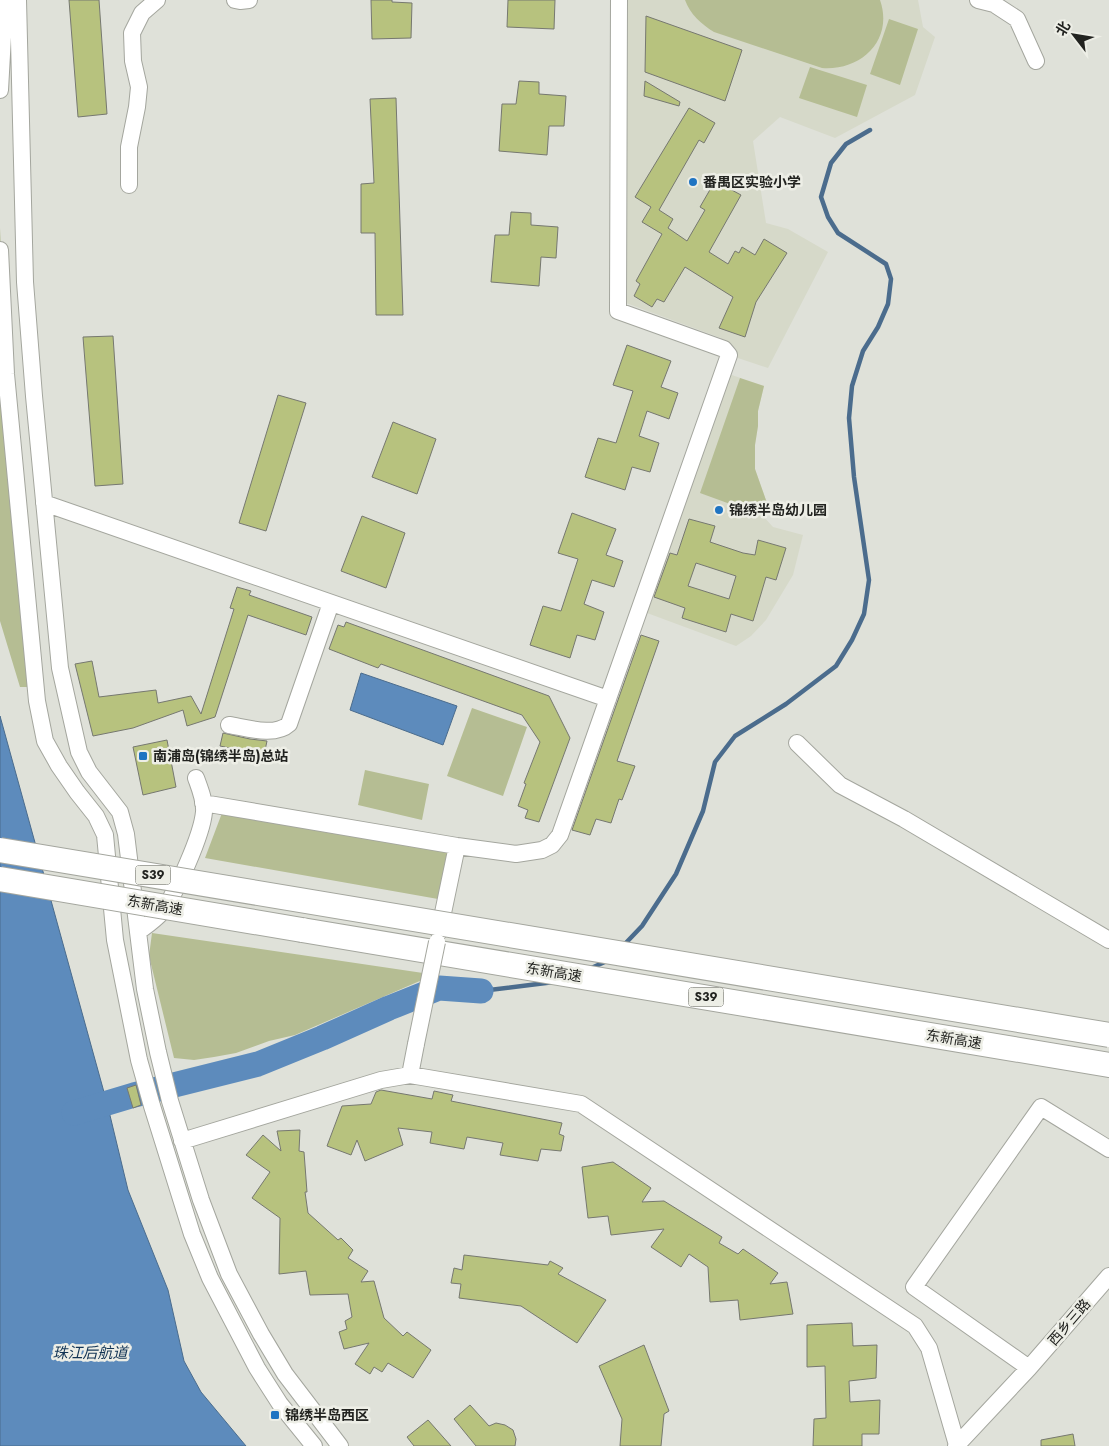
<svg xmlns="http://www.w3.org/2000/svg" width="1109" height="1446" viewBox="0 0 1109 1446" font-family="Jost,'Noto Sans SC',sans-serif">
<rect width="100%" height="100%" fill="#dfe1d9"/>
<!-- built -->
<path fill="#d6d9c9" d="M628,0H918L923,27L935,37L915,95L835,138L780,117L753,141L766,223L788,229L828,252L768,368L729,355L718,347L721,338L626,303Z
M723,372L764,386L758,411V426L755,445V469L767,503L763,516L773,527L803,535L793,575L766,620L751,636L736,646L639,610Z"/>
<!-- green -->
<path fill="#b5bd93" d="M685,0H880C894,40 861,71 822,68L714,32C701,24 690,14 685,0Z
M889,19L918,29L900,85L870,74Z
M810,67L867,85L857,117L799,98Z
M0,228L6,374L36,687H20L0,621Z
M740,378L764,386L758,411V426L755,445V469L767,503L763,516L700,493Z
M472,708L527,727L503,796L447,776Z
M365,770L429,784L422,820L358,805Z
M222,813L449,851L438,899L205,858Z
M152,933L423,973L422,980L295,1035L269,1041L236,1053L214,1057L194,1060L174,1058L149,956Z"/>
<!-- water -->
<path fill="#5d8bbc" stroke="#4b6c8d" d="M361,673L457,706L443,745L350,710Z
M0,716L107,1103L128,1190L168,1290L184,1361L201,1392L246,1446H0Z"/>
<g fill="none" stroke-linecap="round" stroke-linejoin="round">
<!-- stream -->
<path stroke="#4b6c8d" stroke-width="4.5" d="M622,947L642,926L676,874L703,811L715,762L735,736L786,704L836,666L852,640L864,614L869,580L854,477L849,418L852,386L863,351L878,327L888,304L891,279L886,264L838,233L828,217L821,197L831,163L846,144L870,130
M589,969L607,961
M481,991L554,982"/>
<!-- river -->
<path stroke="#5d8bbc" stroke-width="25" d="M74,1113L134,1095L258,1064L322,1038L389,1008L439,988L481,991"/>
</g>
<!-- building -->
<path fill="#b7c27e" stroke="#767870" fill-rule="evenodd" d="M69,0H99L107,114L78,117Z
M371,0H392V2L412,3L411,38L372,39Z
M508,0H555L554,29L507,27Z
M646,16L742,50L725,101L645,72Z
M519,81L539,82V94L566,96L564,126H549L547,155L499,151L502,104H516Z
M645,81L680,102L679,106L644,96Z
M396,98L403,315H376L375,233H361V184L374,183L370,99Z
M689,108L715,123L704,143L699,140L659,210L673,219L668,228L687,241L705,210L700,207L715,181L741,195L709,252L728,264L735,251L739,253L742,247L755,255L764,239L787,253L756,302L745,337L719,328L733,297L685,267L664,302L657,299L652,307L634,296L640,284L636,281L662,234L642,222L651,207L635,197Z
M511,212L531,213V225L558,227L556,258L541,257L539,286L491,282L495,235H509Z
M113,336L123,484L95,486L83,337Z
M627,345L671,361L661,387L678,393L669,419L647,411L639,436L659,443L650,472L632,467L625,490L585,477L598,438L616,443L633,391L613,385Z
M278,395L306,403L266,531L239,523Z
M393,422L436,439L417,494L372,477Z
M572,513L616,529L606,555L623,561L614,587L592,580L584,604L604,612L595,640L577,635L570,658L530,645L543,606L561,611L578,559L558,553Z
M362,516L405,533L386,588L341,571Z
M689,519L715,526L710,542L743,553L755,555L758,540L786,548L776,580L766,577L753,621L731,614L726,632L682,618L685,608L654,597L670,553L677,555ZM696,563L736,576L729,599L688,586Z
M237,587L251,591L249,595L312,617L306,635L248,615L215,717L187,726L183,710L133,728L93,736L75,664L92,661L99,697L156,690L158,703L191,696L201,714L234,609L230,608Z
M346,622L549,696L570,738L539,822L525,818L528,810L518,806L526,784L524,783L540,742L522,715L381,664L378,668L329,649L338,625L344,627Z
M641,635L659,641L617,761L635,766L622,800L619,799L611,823L596,819L590,835L572,830Z
M223,733L250,739L267,741L264,755L220,746Z
M167,740L176,787L143,795L133,747Z
M136,1085L141,1105L133,1108L127,1088Z
M381,1090L432,1099L434,1091L453,1095L451,1101L562,1123L559,1134L564,1136L561,1151L541,1149L538,1161L500,1155L503,1143L467,1137L464,1149L430,1143L432,1132L398,1128L403,1145L365,1161L357,1140L351,1155L327,1146L342,1106L371,1104L376,1092Z
M300,1130L299,1151L304,1152L307,1192H305L308,1213L338,1240L341,1238L353,1250L348,1258L368,1271L361,1282L374,1281L384,1318L403,1336L407,1332L431,1350L413,1378L388,1363L382,1372L374,1367L370,1374L355,1364L369,1343L344,1349L339,1332L347,1329L345,1321L352,1317L348,1294L310,1295L306,1271L279,1274L280,1218L252,1198L270,1172L246,1155L263,1135L281,1151L277,1131Z
M613,1162L651,1188L642,1202L664,1201L722,1237L719,1243L738,1254L743,1249L778,1273L770,1284L787,1282L793,1314L740,1320L738,1300L710,1302L708,1267L689,1254L681,1267L651,1247L664,1229L611,1235L608,1216L588,1218L582,1167Z
M464,1255L548,1265L550,1261L563,1268L558,1274L606,1300L577,1343L521,1306L459,1298L461,1284L451,1283L454,1268L462,1270Z
M852,1323L853,1346L877,1345L876,1378L849,1381L850,1402L880,1400L879,1434H862V1446H813L814,1419L826,1418L825,1366L807,1367V1325Z
M644,1345L669,1411L664,1414L661,1446H620L622,1419L599,1366Z
M470,1405L489,1426L496,1423L505,1425L513,1430L516,1439L515,1446H476L454,1419Z
M428,1420L451,1446H414L407,1437Z
M1073,1434L1075,1446H1041V1440Z"/>
<g fill="none" stroke-linecap="round" stroke-linejoin="round">
<!-- minor casing -->
<g stroke="#a4a69e" stroke-width="18">
<path id="minor" d="M18,0L25,282L34,396L60,668L79,752L89,772L120,812L126,834L145,989L158,1052L170,1101L201,1200L229,1274L261,1334L285,1374L340,1446
M235,0L240,1L249,0
M978,0L994,4L1017,19L1036,61
M0,90L5,0
M129,185V147L137,107L139,87L133,61L132,33L142,13L157,0
M0,250L6,374L37,701L45,741L59,766L77,792L96,816L105,835L115,940L139,1060L152,1106L192,1234L210,1278L257,1368L280,1404L314,1446
M44,503L608,699
M229,725C247,728 275,737 289,724L331,603
M797,743L840,785L904,819L1109,940
M203,803L457,846L516,854L542,850L552,845L560,835L729,355L724,349L618,311L619,0
M138,932C146,926 155,920 162,912C176,893 202,835 204,812C205,801 200,789 196,778
M439,932L457,846
M410,1075L416,1044
M182,1141L381,1080L410,1075L581,1104L915,1326L929,1348L957,1445
M1029,1368L914,1287L1041,1107L1109,1149
M956,1446L1029,1368L1109,1276"/>
</g>
<!-- highway casing -->
<g stroke="#a4a69e" stroke-width="26">
<path id="highway" d="M302,930L1109,1065"/>
</g>
<!-- minor -->
<use href="#minor" stroke="#fff" stroke-width="16"/>
<!-- highway -->
<use href="#highway" stroke="#fff" stroke-width="24"/>
<!-- minor-bridge casing -->
<g stroke="#a4a69e" stroke-width="18" stroke-linecap="butt">
<path id="minor-bridge" d="M416,1044L437,942"/>
</g>
<!-- highway-bridge casing -->
<g stroke="#a4a69e" stroke-width="26" stroke-linecap="butt">
<path id="highway-bridge" d="M0,850L1109,1035
M0,879L302,930"/>
</g>
<!-- minor-bridge -->
<use href="#minor-bridge" stroke="#fff" stroke-width="16"/>
<!-- highway-bridge -->
<use href="#highway-bridge" stroke="#fff" stroke-width="24"/>
</g>
<!-- markers -->
<g fill="#1f74c2" stroke="#edeee6" stroke-width="2">
<circle cx="693" cy="182" r="5"/>
<circle cx="719" cy="510" r="5"/>
<rect x="138" y="751" width="10" height="10" rx="2.5"/>
<rect x="270" y="1410" width="10" height="10" rx="2.5"/>
</g>
<g text-anchor="middle" dominant-baseline="central" stroke-width="5" stroke-linejoin="round" paint-order="stroke">
<!-- shield labels -->
<g fill="#edeee6" stroke="#5f605b" stroke-width="1">
<rect x="135.5" y="865.5" width="35" height="19" rx="4"/>
<rect x="688.5" y="987.5" width="35" height="19" rx="4"/>
</g>
<g font-size="12" font-weight="bold" fill="#222320">
<text x="153" y="875">S39</text>
<text x="706" y="997">S39</text>
</g>
<!-- poi labels -->
<g font-size="14" font-weight="bold" fill="#222320" stroke="#edeee6" text-anchor="start">
<text x="703" y="182">番禺区实验小学</text>
<text x="729" y="510">锦绣半岛幼儿园</text>
<text x="153" y="756">南浦岛(锦绣半岛)总站</text>
<text x="285" y="1415">锦绣半岛西区</text>
</g>
<!-- street labels -->
<g font-size="14" fill="#222320" stroke="#edeee6">
<text transform="translate(155 905) rotate(10)">东新高速</text>
<text transform="translate(554 972) rotate(9)">东新高速</text>
<text transform="translate(954 1039) rotate(9)">东新高速</text>
<text transform="translate(1069 1322) rotate(-49)">西乡三路</text>
</g>
<!-- water labels -->
<g font-size="15" font-style="italic" fill="#113354" stroke="#edeee6">
<text x="90" y="1353">珠江后航道</text>
</g>
</g>
<!-- north arrow -->
<g transform="translate(1074 35) rotate(301)" stroke="#edeee6" stroke-width="4" paint-order="stroke">
<path d="M0-4L9 19L0 12L-9 19Z" fill="#222320"/>
<text y="-8" font-size="14" font-weight="bold" text-anchor="middle" fill="#222320">北</text>
</g>
</svg>
